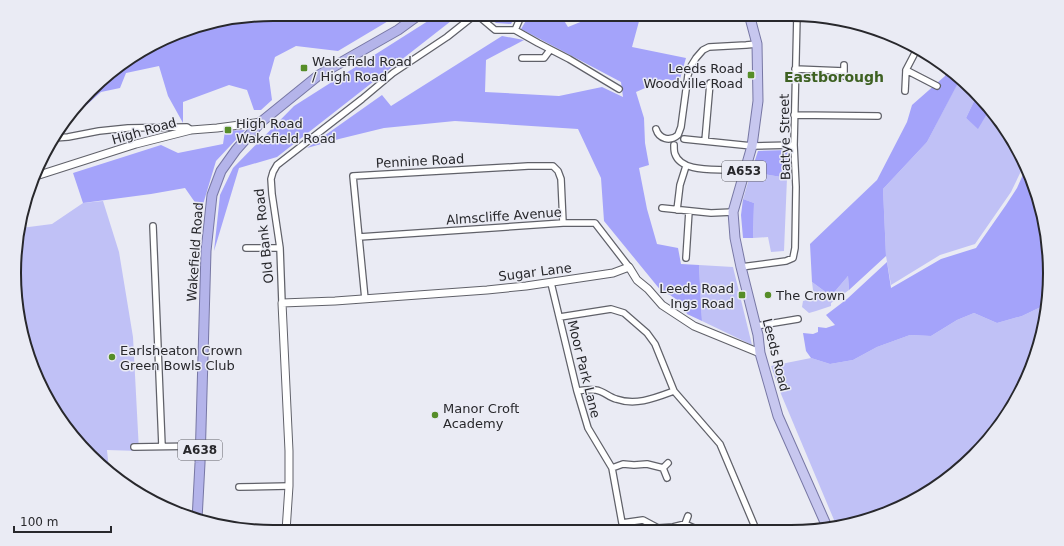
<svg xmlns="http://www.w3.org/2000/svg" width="1064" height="546" viewBox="0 0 1064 546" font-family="'DejaVu Sans',sans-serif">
<rect width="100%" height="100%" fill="#eaebf4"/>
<!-- green -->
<path fill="#c0c1f6" d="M958,82H959L977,95L966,118L978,128L990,109L1023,167L1011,192L975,244L940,255L891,285L886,256L883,189L927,142Z
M751,172L787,178L784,251L771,252L768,237L753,238L754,203L743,199Z
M103,201L119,252L133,337L139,451L107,450L109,470L90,456L34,372L15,290L21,228L52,224L83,203Z
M699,265L733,267L752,345L702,321L701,305Z
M848,276L849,290L831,303V306L816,311L809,313L802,307L803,301L814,298L812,282L831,296Z
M1045,305L1023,388L986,444L935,488L890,512L837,527L781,394L771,366L811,358L830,364L853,360L877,347L910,335L931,336L957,320L974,313L997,323L1022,316Z"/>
<!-- forest -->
<path fill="#a4a3fa" d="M273,14H400L338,51L296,46L275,57L269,78L272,100L261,110H254L247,90L229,85L183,102V123L168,96L159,66L126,73L120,88L101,92L61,128H59L115,68L190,28Z
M439,14H460L277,157L239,168L214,251L220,195L233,168L294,106Z
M484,14H516L511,24L496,23Z
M530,14H560L568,27L600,14H641L632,47L686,58L679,82L666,79L636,92L644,118L645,143L649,165L639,168L647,209L657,244L678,248L681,264L699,265L701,305L702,321L687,314L683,304L670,295L662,292L604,221L601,178L578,129L455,121L384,128L339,139L307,148L382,95L391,106L502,36L524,40L486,60L485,92L559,96L602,87L623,97L621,82L521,29Z
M946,72L959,82L958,83L927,142L883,189L886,256L849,290L848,276L831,296L812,282L810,244L877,180L907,122L912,105L945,76Z
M977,95L986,102L990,109L978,129L966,118Z
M245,130L216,161L201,211L185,188L151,194L83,203L73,173L161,145L178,153L223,144L225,131Z
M788,150L787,178L751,172L758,151Z
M1025,170L1036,190L1049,290L1045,305L1022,316L997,323L974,313L957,320L931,336L910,335L877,347L853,360L830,364L811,358L806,351L803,333L813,334L818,332V327L826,328L835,325L826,315L847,299L887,262L891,288L941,259L976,248L1006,205L1017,188Z
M743,199L754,203L753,238H743L741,215Z"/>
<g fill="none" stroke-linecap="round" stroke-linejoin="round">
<!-- minor casing -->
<g stroke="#606169" stroke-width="8">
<path id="minor" d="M476,14L495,30H515L538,43L569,59L619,89
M515,30L522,14
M522,58H544L550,50
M795,69L844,71
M906,70L937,86
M844,76V65
M905,91L906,70L917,49
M794,115L878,116
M656,129C659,139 670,142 678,135L681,127L688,75L691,66L696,58L703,50L709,47L746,45L757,44
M54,138L68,137L99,131L128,128L187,127L191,130
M684,139L752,146L794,145
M705,141L710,83
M674,145C674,147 674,152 675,154C681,172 713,169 728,170
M662,208L711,213L733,212
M677,210L680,185L686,166
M153,226L162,446
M359,237L563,223H595L629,267
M246,248H280
M686,258L689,211
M741,267L786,261L793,258L795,248L796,187L794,145L797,15
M551,283L577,391L588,428L612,468L622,523L643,520L658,528L673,527L685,524L694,528
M365,299L353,176L528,166H553L558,171L561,179L563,223
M282,303L280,248L272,194L271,179L273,172L277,165L362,99L393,73L447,37L476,14
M560,317L611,309L624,313L647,333L655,344L674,391L720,444L755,527
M756,326L798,319
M577,391C583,390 590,389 596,390C603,391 609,397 616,399C636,406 655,398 674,391
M134,447L201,446
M612,468L623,464L634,465L647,464L663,468
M667,478L663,468L668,463
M239,487L289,486
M685,524L688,516
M231,527L286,529"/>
</g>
<!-- tertiary casing -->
<g stroke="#606169" stroke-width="9">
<path id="tertiary" d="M36,176L136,144L191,130L217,128L261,122
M286,531L289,486V451L282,303L335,301L487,290L526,286L613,273L629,267L637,280L648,289L662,305L694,326L760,353"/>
</g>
<!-- primary casing -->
<g stroke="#7777a4" stroke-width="11">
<path id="primary" d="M749,14L757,44L758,101L752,146L733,212L735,238L741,267L758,335L760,353L778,416L828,529"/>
</g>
<!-- trunk casing -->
<g stroke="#7777a4" stroke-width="11">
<path id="trunk" d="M197,520L200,463L206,251L212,195L221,171L236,150L261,122L319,75L398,30L420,14"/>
</g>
<!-- minor -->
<use href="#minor" stroke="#fff" stroke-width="5.5"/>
<!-- tertiary -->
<use href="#tertiary" stroke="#fff" stroke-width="7"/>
<!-- primary -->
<use href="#primary" stroke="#c7c7ef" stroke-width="9"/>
<!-- trunk -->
<use href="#trunk" stroke="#b4b4ea" stroke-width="9"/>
</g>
<!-- markers -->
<g fill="#568d28" stroke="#eaebf4" stroke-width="1.5">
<rect x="300" y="64" width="8" height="8" rx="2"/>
<rect x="747" y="71" width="8" height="8" rx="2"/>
<rect x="224" y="126" width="8" height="8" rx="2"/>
<rect x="738" y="291" width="8" height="8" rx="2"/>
<circle cx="768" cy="295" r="4"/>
<circle cx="112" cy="357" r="4"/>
<circle cx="435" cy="415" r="4"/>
</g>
<g text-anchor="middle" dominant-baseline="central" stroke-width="3" stroke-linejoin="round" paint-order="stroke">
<!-- shield labels -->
<g fill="#eaebf4" stroke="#626268" stroke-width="1">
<rect x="722" y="161" width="44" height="20" rx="3"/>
<rect x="178" y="440" width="44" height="20" rx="3"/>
</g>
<g font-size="12" font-weight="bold" fill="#28282c">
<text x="744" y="171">A653</text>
<text x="200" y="450">A638</text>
</g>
<!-- poi labels -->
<g font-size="13" fill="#28282c" stroke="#eaebf4" text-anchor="start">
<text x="312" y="61">Wakefield Road<tspan x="312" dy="15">/ High Road</tspan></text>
<text x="743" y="68" text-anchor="end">Leeds Road<tspan x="743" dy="15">Woodville Road</tspan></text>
<text x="236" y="123">High Road<tspan x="236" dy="15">Wakefield Road</tspan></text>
<text x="734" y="288" text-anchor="end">Leeds Road<tspan x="734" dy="15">Ings Road</tspan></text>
<text x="776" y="295">The Crown</text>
<text x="120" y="350">Earlsheaton Crown<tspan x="120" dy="15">Green Bowls Club</tspan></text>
<text x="443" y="408">Manor Croft<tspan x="443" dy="15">Academy</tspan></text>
</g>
<!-- street labels -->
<g font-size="13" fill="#28282c" stroke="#eaebf4">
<text transform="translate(144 131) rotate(-16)">High Road</text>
<text transform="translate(785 137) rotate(-91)">Battye Street</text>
<text transform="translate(420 161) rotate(-3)">Pennine Road</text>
<text transform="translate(504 216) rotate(-4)">Almscliffe Avenue</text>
<text transform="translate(264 236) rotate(-96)">Old Bank Road</text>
<text transform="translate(195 252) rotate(-86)">Wakefield Road</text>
<text transform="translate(535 272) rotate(-7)">Sugar Lane</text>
<text transform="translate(776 355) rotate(76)">Leeds Road</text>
<text transform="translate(584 369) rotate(76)">Moor Park Lane</text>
</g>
<!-- neighbourhood labels -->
<g font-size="14" font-weight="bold" fill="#3e6122" stroke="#eaebf4">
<text x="834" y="77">Eastborough</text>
</g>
</g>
<!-- crop -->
<path d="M0 0H1064V546H0ZM273 21H791A252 252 0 0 1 1043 273V273A252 252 0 0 1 791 525H273A252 252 0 0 1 21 273V273A252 252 0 0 1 273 21Z" fill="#eaebf4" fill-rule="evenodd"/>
<path fill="none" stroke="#28282c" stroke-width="2" d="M273 21H791A252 252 0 0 1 1043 273V273A252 252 0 0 1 791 525H273A252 252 0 0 1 21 273V273A252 252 0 0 1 273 21Z"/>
<!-- scale -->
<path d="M14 526v6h97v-6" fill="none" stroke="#28282c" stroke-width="2"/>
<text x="20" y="526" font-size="12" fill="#28282c" stroke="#eaebf4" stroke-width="3" paint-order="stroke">100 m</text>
</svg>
